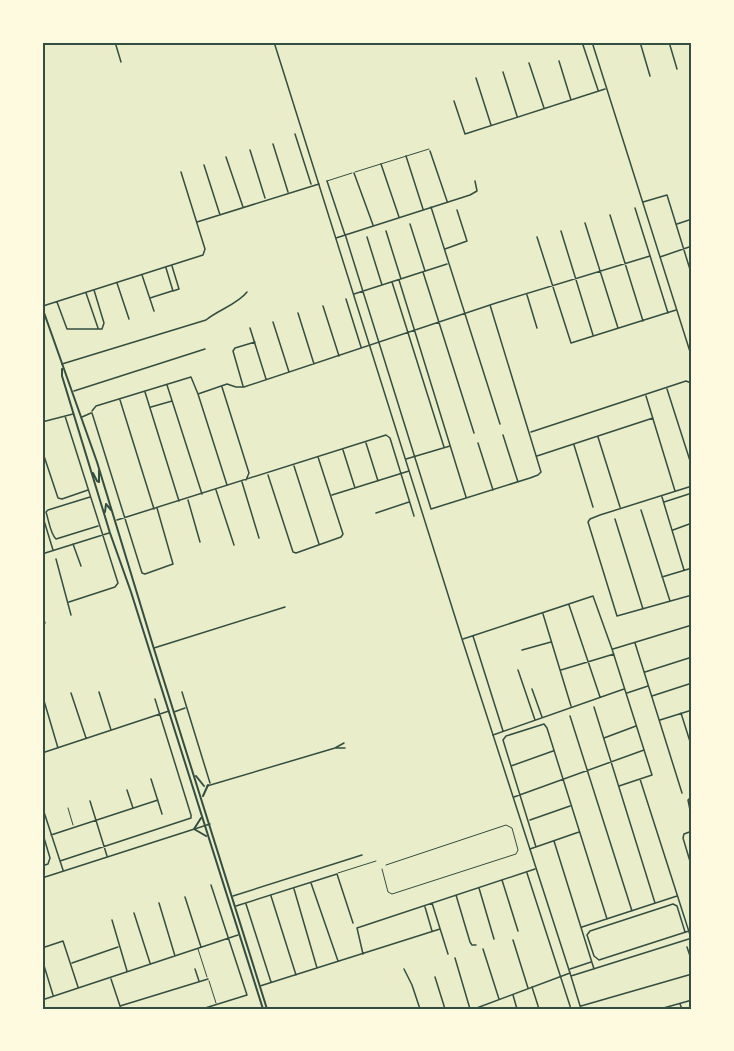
<svg xmlns="http://www.w3.org/2000/svg" width="734" height="1051" viewBox="0 0 734 1051" font-family="'Fira Sans Condensed',sans-serif">
<rect width="100%" height="100%" fill="#e9edc9"/>
<g fill="none" stroke-linecap="round" stroke-linejoin="round">
<!-- service -->
<path stroke="#344e41" stroke-width="1" d="M355,172L429,149
M327,181L352,173
M68,808L73,825
M382,869L388,892L392,894L516,854L518,850L512,828L506,825L386,865
M338,873L376,861
M198,949L207,977
M209,981L216,1003
M290,1009H296"/>
<!-- minor -->
<path stroke="#344e41" stroke-width="1.5" d="M115,42L121,62
M582,42L598,90
M592,42L692,358
M640,42L650,76
M669,42L677,69
M559,61L571,100
M529,63L544,108
M503,72L517,116
M476,78L491,125
M454,101L465,134L605,89
M295,134L311,184
M273,144L288,192
M250,150L265,198
M430,151L447,201
M406,156L423,209
M226,157L243,207
M381,164L399,217
M204,165L220,215
M354,173L373,225
M327,181L345,235
M690,188L692,195
M643,202L667,195L692,276
M431,207L500,424
M635,208L668,313
M610,215L643,321
M197,222L319,184
M585,223L618,328
M410,224L425,271
M677,224L692,219
M386,231L401,279
M561,231L593,335
M345,234L431,509L530,478L538,475L541,472L490,305
M367,237L382,285
M537,237L571,343L676,310
M336,238L470,195L477,191L475,181
M445,249L467,241L457,210
M660,257L692,246
M166,268L173,291L179,289L172,266
M423,272L474,433
M142,275L154,311
M399,280L466,497
M392,282L444,447
M117,283L129,319
M86,293L98,328
M354,294L447,264
M527,295L537,328
M150,298L172,291
M346,299L361,347
M57,302L67,329H102L104,323L94,290
M43,306L203,255L205,249L181,172
M323,306L339,356
M298,313L314,364
M273,322L289,372
M250,328L266,379
M62,364L206,320C218,310 238,304 247,292
M167,385L202,494
M243,386L233,351L235,348L255,342
M222,387L249,473L246,480
M667,389L692,467
M74,391L205,349
M145,392L179,501
M198,394L227,384L236,387H244L496,303L650,256
M646,396L675,491
M120,400L154,509
M151,407L172,401
M92,411L96,406L191,377L198,394L227,485
M92,413L142,573L145,574L173,564L157,508
M65,416L118,583L115,587L69,602
M82,417L91,413
M42,422L73,414
M531,432L686,381L691,383L692,388
M503,435L518,482
M598,437L620,507
M366,443L378,481
M478,443L493,490
M574,445L593,507
M42,450L58,498L62,499L88,490
M343,450L355,488
M537,456L653,418
M406,459L450,446
M294,466L319,544
M268,475L293,552L296,553L341,537L343,534L318,457
M242,482L259,538
M692,486L600,515L590,519L588,522L617,616L692,595
M216,490L234,545
M332,495L409,471
M90,497L48,510L46,512C49,521 50,533 56,539L98,526
M662,497L684,570
M188,500L200,542
M664,502L692,493
M641,510L670,601
M376,513L409,502
M42,514L53,550
M615,519L643,609
M117,520L386,435L390,438L414,516
M673,530L692,523
M73,544L81,566
M42,554L109,533
M56,559L71,615
M662,577L692,568
M569,605L600,697
M543,614L571,706
M42,616L45,623
M473,636L503,731
M463,639L593,596L612,649L652,775L619,786
M635,643L682,793
M154,648L285,607
M613,649L692,625
M522,650L551,642
M518,670L535,720
M561,670L614,654
M645,672L692,657
M532,689L542,717
M99,692L111,730
M182,692L210,783
M71,693L86,738
M627,693L648,686
M42,694L58,748
M652,696L692,683
M594,707L655,903
M174,712L185,708
M681,713L692,748
M570,716L632,911
M660,720L692,710
M493,735L624,689
M604,738L636,726
M336,748H345
M42,753L169,711
M511,766L553,751
M151,779L162,814
M640,779L691,938
M207,786L335,748L344,743
M127,790L133,808
M692,796L688,800L692,820
M514,797L644,750
M90,801L107,856
M42,806L63,870
M530,820L570,806
M42,831L50,858L48,864L42,866
M692,831L684,834L683,838L692,868
M51,835L158,800
M554,841L594,969
M536,847L503,740L506,736L544,724L547,728L607,919
M530,849L579,832
M60,861L191,818V815L155,699
M527,873L571,1009
M42,878L210,824
M502,880L518,931
M311,883L338,961
M479,888L494,939
M294,889L317,968
M456,895L470,942L472,945H476
M233,896L362,855
M271,896L296,975
M185,897L201,947
M159,903L175,956
M432,903L448,954
M246,904L271,982
M236,906L337,874L353,923
M425,907L432,931
M134,913L150,963
M112,920L127,971
M582,927L677,896
M685,932L677,906L673,904L590,931L587,935L594,956L599,960L692,930
M513,940L528,988
M687,947L692,962
M42,948L63,941L78,987
M483,949L499,999
M363,954L357,928L535,869
M455,958L470,1009
M42,959L53,995
M72,963L118,947
M195,969L199,981
M404,969L412,985L420,1009
M570,969L591,962
M570,973L581,1009
M571,976L692,938
M435,977L445,1009
M111,979L121,1009
M260,986L440,929
M532,987L539,1009
M513,995L517,1009
M42,1000L238,935
M680,1004L682,1009
M120,1006L208,979
M581,1006L692,974
M202,1009L247,995L211,885
M660,1009L692,1000"/>
<!-- tertiary -->
<path stroke="#344e41" stroke-width="1.5" d="M274,42L462,639L570,973L474,1009"/>
<!-- secondary -->
<path stroke="#344e41" stroke-width="2" d="M42,307L97,462L154,649L267,1009
M62,369V376L110,533L131,592L263,1009
M93,473L97,481L99,482V470
M105,512L106,504L111,510
M196,776L204,786
M203,796L208,785
M201,818L194,829L206,836"/>
</g>
<!-- border -->
<rect width="734" height="1051" fill="none" stroke="#fefae0" stroke-width="87"/>
<rect x="44" y="44" width="646" height="964" fill="none" stroke="#344e41" stroke-width="2"/>
</svg>
